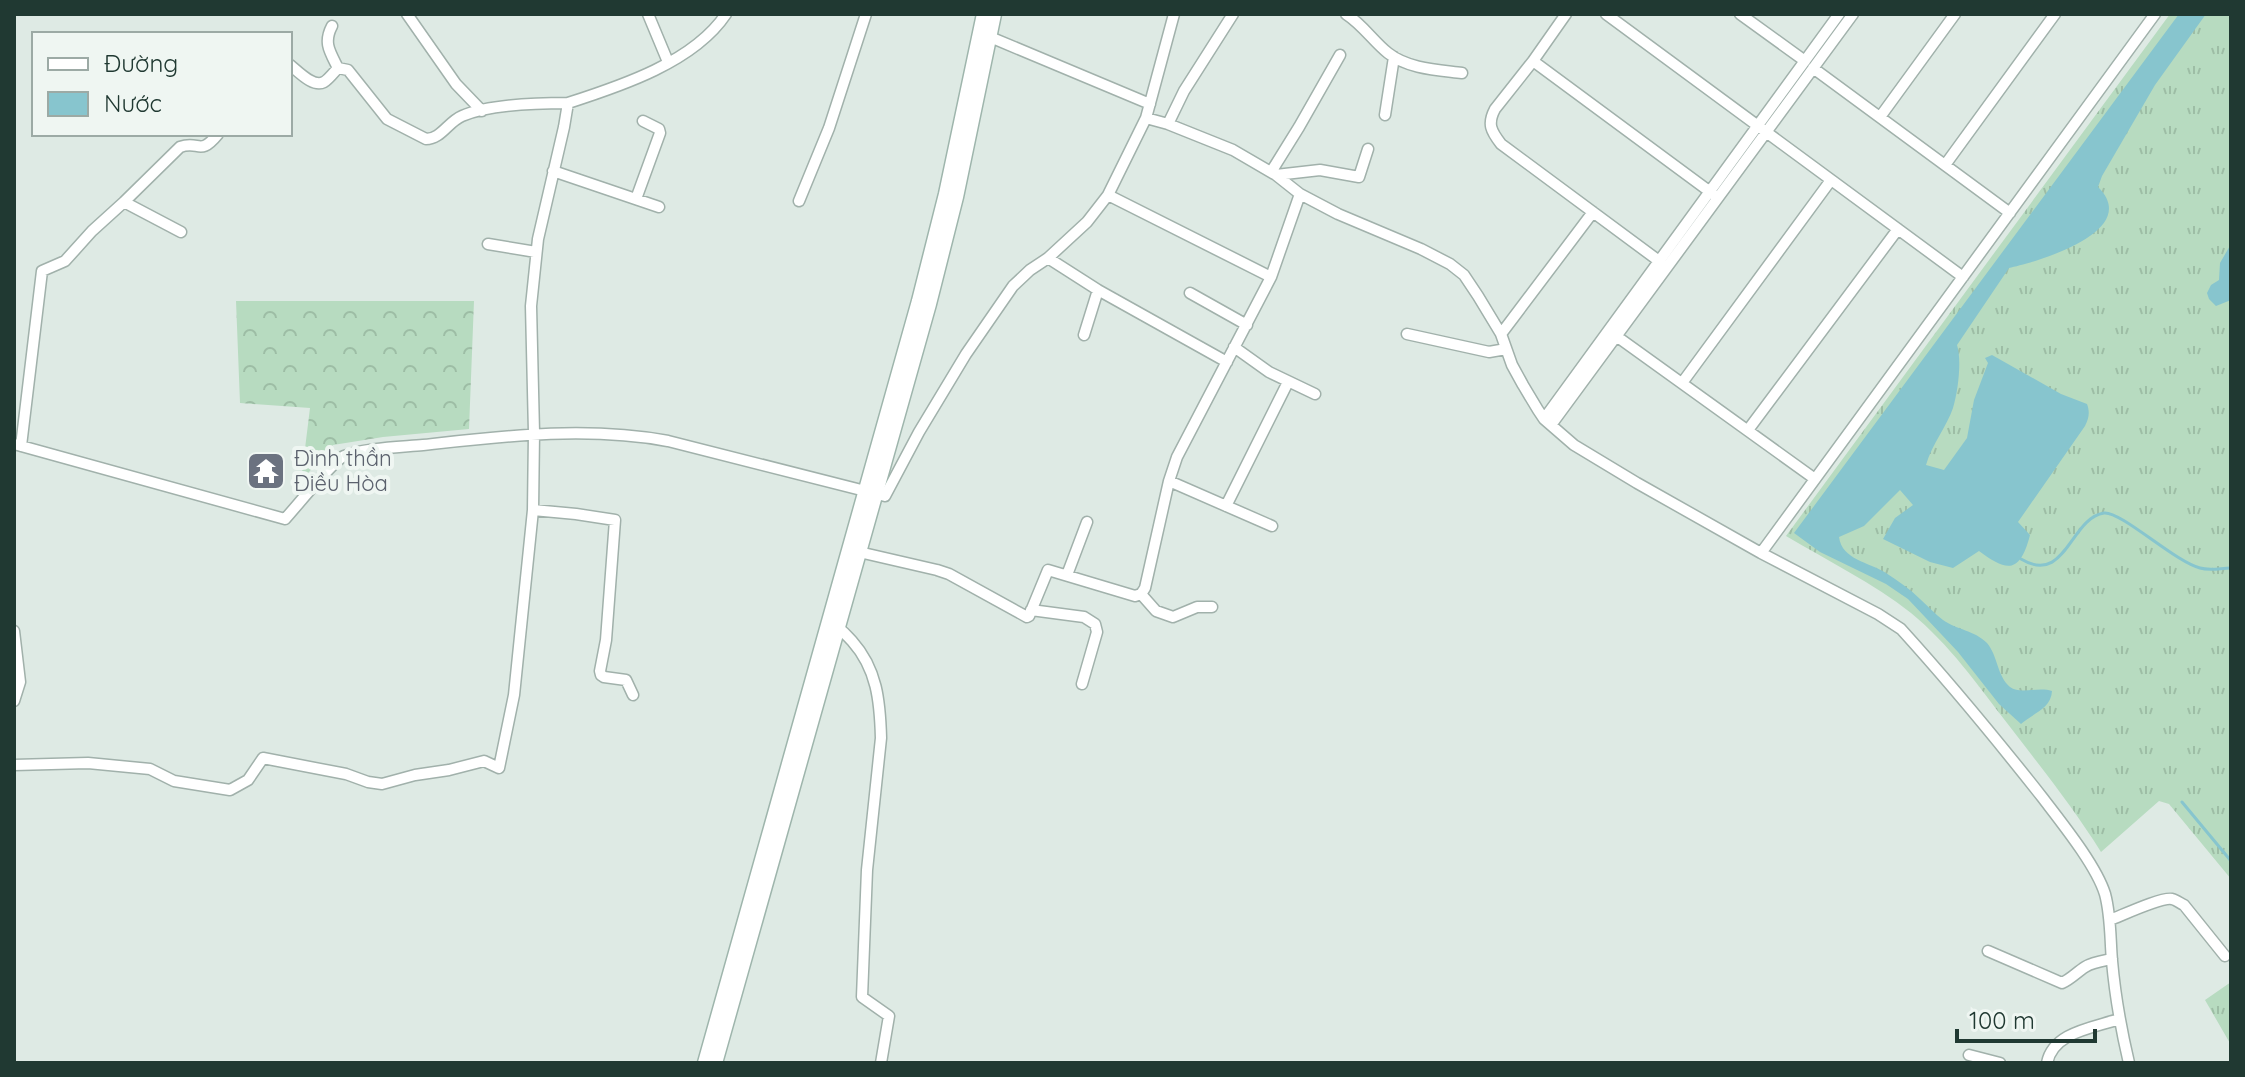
<svg xmlns="http://www.w3.org/2000/svg" width="2245" height="1077" viewBox="0 0 2245 1077" font-family="Quicksand,sans-serif">
<defs>
<pattern id="grass-tufts" width="24" height="20" patternUnits="userSpaceOnUse" patternTransform="scale(2)"><rect width="24" height="20" fill="#b7dbc0"/><path d="M3 7l-1-3M5 7V3M7 7l1-3M15 17l-1-3M17 17v-4M19 17l1-3" fill="none" stroke="#9dbda5"/></pattern>
<pattern id="forest-crowns" width="20" height="18" patternUnits="userSpaceOnUse" patternTransform="scale(2)"><rect width="20" height="18" fill="#b7dbc0"/><path d="M2 6a3 3 0 1 1 6 0M12 15a3 3 0 1 1 6 0" fill="none" stroke="#9dbda5"/></pattern>
</defs>
<rect width="100%" height="100%" fill="#deeae4"/>
<!-- grass -->
<path fill="url(#grass-tufts)" d="M2170,14H2231V879L2169,804L2159,801L2101,852C2073,807 2040,766 2007,723C1978,685 1949,644 1911,613C1873,583 1828,561 1786,536Z
M2231,982V1045L2205,1000Z"/>
<!-- forest -->
<path fill="url(#forest-crowns)" d="M474,301L469,429L383,437L333,445L301,481L310,408L240,403L236,301Z"/>
<!-- water -->
<path fill="#87c5ce" d="M2179,14H2206L2155,85L2102,176L2098,187C2143,231 2037,262 2009,268L1957,345C1962,360 1958,392 1953,408C1947,426 1932,444 1926,465L1944,470L1967,438L1974,400L1988,363L1985,358L1992,355L2061,394L2087,404C2090,412 2089,418 2085,426L2018,522L2030,535C2020,574 2007,572 1979,551L1953,568L1930,562L1883,539L1895,518L1913,505L1900,490L1864,526L1839,537C1842,560 1869,562 1886,573C1898,581 1910,589 1920,599C1928,606 1935,614 1943,620C1957,630 1974,630 1987,643C1998,656 1997,676 2010,687C2021,695 2038,686 2052,691C2051,709 2033,713 2021,724L1999,704L1958,652L1908,599L1886,584L1820,552L1794,533Z
M2231,244V300L2216,306L2209,299L2207,293L2211,285L2219,280L2220,263Z"/>
<g fill="none" stroke-linecap="round" stroke-linejoin="round">
<!-- stream -->
<path stroke="#87c5ce" stroke-width="3" d="M2021,559C2066,586 2070,518 2104,513C2121,511 2175,562 2200,568C2210,571 2221,568 2231,568
M2182,802L2231,861
M2231,1001V1015"/>
<!-- street casing -->
<g stroke="#a1b1ab" stroke-width="13">
<path id="street" d="M407,14L456,84L482,111
M648,14L668,62
M1346,14C1363,25 1373,41 1388,53C1408,69 1439,70 1462,73
M1566,14L1533,61L1713,194
M1606,14L1963,277
M1740,14L1805,61
M332,26C323,43 330,52 338,68
M990,37L1150,104
M1533,61L1495,109C1487,124 1491,131 1501,144L1659,261
M290,65C298,71 313,88 324,82C329,79 334,72 338,68L348,70L387,119L426,139C441,139 448,122 462,116C490,104 537,103 568,103
M1813,68L2010,213
M1385,115L1394,57
M1880,117L1955,14
M1146,118L1168,124L1233,150L1276,175L1300,194L1338,214L1421,249L1450,264L1464,275L1478,296L1501,334L1512,365L1523,385L1538,410L1544,419L1574,445L1637,483L1761,553L1878,614L1901,629C1950,683 1997,740 2042,797C2061,822 2096,865 2105,894C2111,916 2110,938 2112,961C2115,995 2121,1029 2129,1063
M1168,124L1184,91L1233,14
M1945,165L2055,14
M553,171L659,207
M1271,172L1299,127L1340,55
M1276,175L1320,170L1359,177L1368,149
M1108,195L1271,277
M636,199L660,133L659,129L643,121
M799,201L829,128L866,14
M124,202L181,232
M488,244L536,252
M1048,258L1098,290L1227,362
M1190,293L1247,325
M1612,333L1815,479
M1407,334L1489,352L1506,349
M1501,334L1593,212
M1084,335L1098,290
M1234,347L1269,372L1315,394
M1682,383L1831,180
M1544,419L1839,14
M1551,425L1853,14
M1748,430L1898,229
M14,444L285,519C296,507 333,461 344,456C363,448 402,447 423,445C505,436 586,426 668,441L885,496L919,432L966,354L1013,286L1030,270L1048,258L1087,222L1108,195L1146,118L1174,14
M21,446L42,271L65,261L92,231L124,202L180,147C200,140 199,157 218,134
M1169,481L1272,526
M1226,506L1288,382
M533,510L576,514L615,520L606,640L600,671L601,675L604,677L626,680L633,695
M854,553L859,552L937,570L949,574L1027,617L1029,616L1048,570L1135,596L1141,594L1145,588L1169,481L1177,457L1271,277L1300,194
M1761,553L2155,14
M1067,575L1087,522
M1141,594L1156,611L1173,617L1197,607H1212
M1031,610L1084,617L1095,624L1097,632L1082,684
M833,625C841,628 846,635 852,641C877,669 880,701 881,738L867,870L862,997L889,1016L881,1063
M14,631L20,682L14,701
M14,765L88,763L150,769L174,781L230,790L248,780L263,758L346,774L368,782L382,784L415,775L449,770L484,761L499,768L514,695L533,510L534,433L531,306L538,239L564,127L568,103C621,86 694,62 726,14
M2110,920C2123,915 2161,897 2172,899C2176,900 2180,903 2184,905L2225,956
M1988,951L2062,983C2071,979 2077,972 2085,967C2093,962 2102,961 2112,959
M1969,1055L2000,1063
M2047,1063C2053,1032 2093,1028 2119,1019"/>
</g>
<!-- secondary casing -->
<g stroke="#9eb5ac" stroke-width="17">
<path id="secondary" d="M705,1063L919,301L946,194L984,14
M715,1063L929,304L956,197L994,14"/>
</g>
<!-- street -->
<use href="#street" stroke="#fff" stroke-width="10"/>
<!-- secondary -->
<use href="#secondary" stroke="#fff" stroke-width="14"/>
</g>
<!-- icons -->
<defs>
<g id="temple-square" transform="scale(2)"><rect x="-9" y="-9" width="18" height="18" rx="4" fill="#6b7280" stroke="#eff6f2"/><path d="M0-6L5-2H3V0L6.5 2.5H4V6H1.5V3h-3V6H-4V2.5H-6.5L-3 0V-2H-5Z" fill="#fff"/></g>
</defs>
<g fill-rule="evenodd">
<use href="#temple-square" x="266" y="471"/>
</g>
<g text-anchor="middle" dominant-baseline="central" stroke-width="8" stroke-linejoin="round" paint-order="stroke">
<!-- worship labels -->
<g font-size="22" fill="#5b616d" stroke="#eff6f2" text-anchor="start">
<text x="294" y="458">Đình thần<tspan x="294" dy="25">Điều Hòa</tspan></text>
</g>
</g>
<!-- border -->
<rect width="2245" height="1077" fill="none" stroke="#203932" stroke-width="32"/>
<!-- legend -->
<rect x="32" y="32" width="260" height="104" fill="#eff6f2" stroke="#9caaa5" stroke-width="2"/>
<rect x="48" y="58" width="40" height="12" fill="#ffffff" stroke="#9caaa5" stroke-width="2"/>
<text x="104" y="72" font-size="24" fill="#203932">Đường</text>
<rect x="48" y="92" width="40" height="24" fill="#87c5ce" stroke="#9caaa5" stroke-width="2"/>
<text x="104" y="112" font-size="24" fill="#203932">Nước</text>
<!-- scale -->
<path d="M1957 1029v12h138v-12" fill="none" stroke="#203932" stroke-width="4"/>
<text x="1969" y="1029" font-size="24" fill="#203932" stroke="#eff6f2" stroke-width="6" paint-order="stroke">100 m</text>
</svg>
